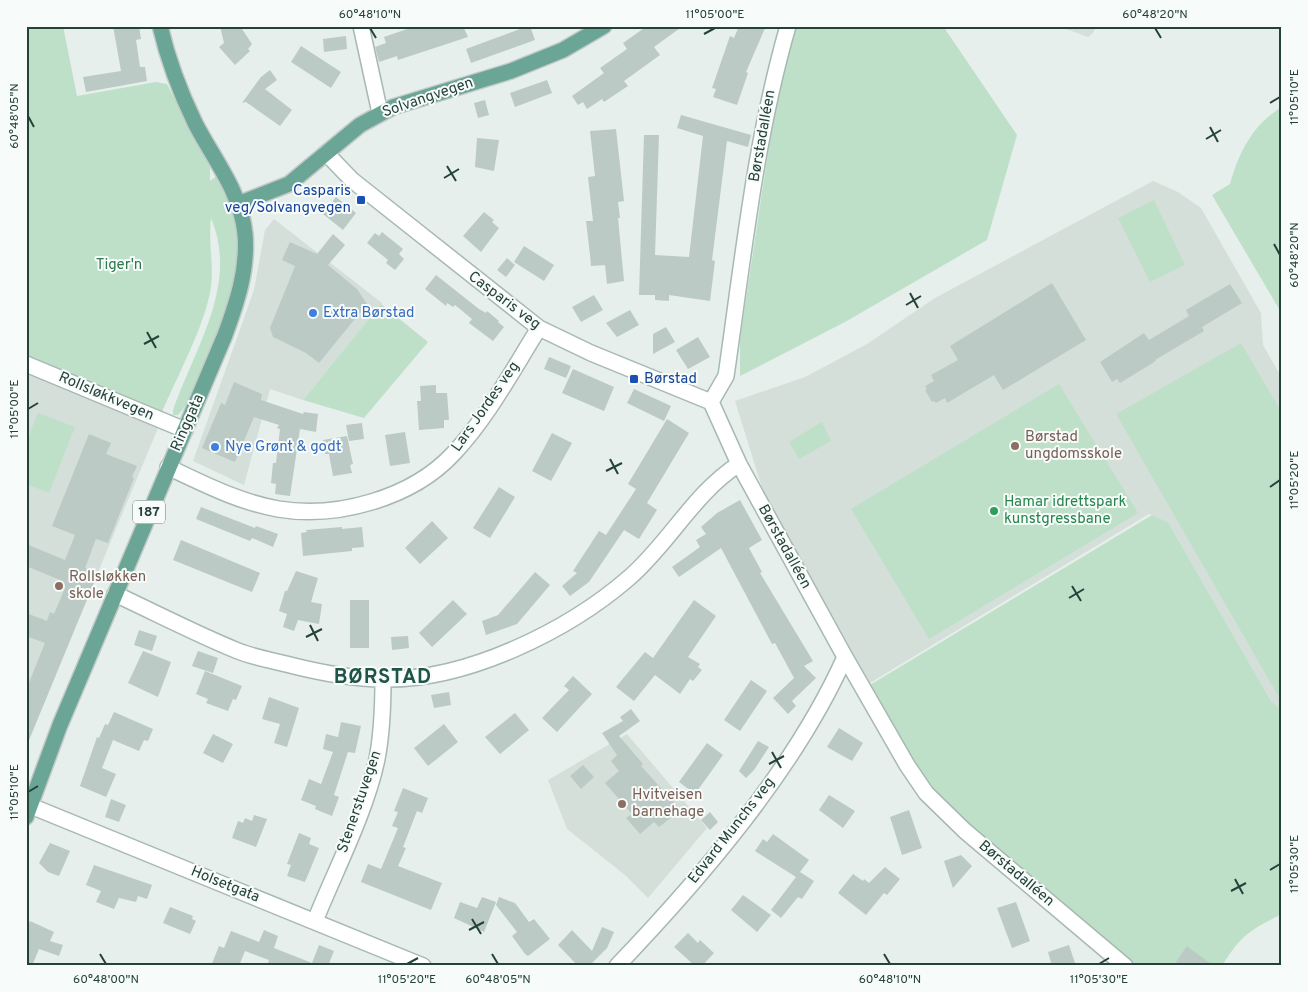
<svg xmlns="http://www.w3.org/2000/svg" width="1308" height="992" viewBox="0 0 1308 992" font-family="Overpass,sans-serif">
<rect width="100%" height="100%" fill="#e6efeb"/>
<!-- built -->
<path fill="#d4dfda" d="M1058,26H1096L1093,33L1088,37Z
M1153,181L1178,192L1201,208L1261,313L1263,345L1282,378V710L1271,701L1168,522L1149,514L870,683L763,491L735,401L805,377L867,344L935,298Z
M274,219L382,303L303,400L270,389L244,485L193,461L254,290L265,230Z
M26,373L158,428L26,745Z
M627,734L707,828L648,898L625,875L567,829L548,780Z"/>
<!-- green -->
<path fill="#bfe0c8" d="M26,26H63L77,96L156,82L167,84L210,167V181L217,176C222,187 228,197 231,208C248,262 226,314 204,364C197,379 191,403 178,415H173V410C195,347 239,285 211,218C208,240 214,264 211,287C206,323 177,377 162,412L26,355Z
M796,26H943L1017,135L987,240L845,322L740,376V339L778,86Z
M1282,107V314L1212,195L1230,184C1239,152 1253,124 1282,107Z
M1154,200L1185,265L1150,282L1118,218Z
M381,304L428,342L364,418L303,400Z
M1241,343L1282,413V698L1277,694L1116,414Z
M1059,384L1138,513L929,639L851,509Z
M38,413L75,427L49,493L26,484V443Z
M822,422L831,441L799,459L789,442Z
M1152,515L1168,522L1271,701L1282,710V914C1251,929 1240,936 1222,966H1127L934,792L916,766L870,685Z"/>
<!-- building -->
<path fill="#bbcac4" d="M113,26H139L141,39L136,40L140,67H145L147,81L86,92L83,77L121,71Z
M220,26H240L252,44L248,49L250,51L235,65L219,47L224,43Z
M416,26H463L468,37L398,60L397,56L379,62L375,47L386,43L384,37Z
M528,26H530L535,40L471,63L466,49Z
M647,26H683L654,47L660,55L624,81L628,86L604,102L602,99L587,109L583,102L578,105L572,96L604,73L600,68L627,49L623,43Z
M739,26H766L746,72L748,73L737,105L713,97L716,89L712,88L730,36L734,38Z
M346,36L347,49L324,52L323,39Z
M301,46L341,72L331,88L291,62Z
M270,70L277,80L265,89L292,110L280,126L246,102L242,103L261,77Z
M547,80L552,93L515,107L510,93Z
M485,100L489,115L478,118L474,103Z
M681,115L751,135L748,147L727,141L712,260L715,261L710,301L669,295V301L655,300V295H639L644,135H659L655,255L689,257L703,136L677,128Z
M616,129L624,201L618,202L620,218H618L624,281L607,284L605,265L591,266L590,255L586,221H593L588,177L595,176L590,131Z
M477,138L499,140L494,171L475,167Z
M336,197L356,213L343,230L323,214Z
M484,212L494,220L492,222L499,228L481,252L463,236Z
M382,232L403,249L399,254L404,259L395,270L386,263L388,260L367,243L375,233L379,236Z
M333,234L345,245L328,265L357,289L367,304L319,363L306,353L273,337L270,328L295,266L282,260L290,242L317,254Z
M524,246L554,265L544,281L514,262Z
M507,258L515,265L506,277L497,270Z
M436,275L479,309L486,313L487,311L499,321L498,322L504,327L493,341L469,323L472,319L455,305L453,307L447,303L446,306L425,289Z
M1052,283L1086,340L1003,390L994,375L947,403L945,398L936,403L934,401L932,402L925,390L927,389L925,386L934,381L931,375L958,360L950,346Z
M1230,284L1242,303L1202,327L1204,331L1155,360L1156,361L1120,383L1117,379L1112,382L1100,362L1144,333L1149,340L1189,316L1186,310Z
M594,295L603,310L581,322L572,307Z
M630,310L639,325L617,337L606,323Z
M666,327L675,342L653,354V334Z
M698,337L710,357L688,369L676,350Z
M549,357L571,366L566,378L544,369Z
M573,369L614,387L604,411L562,393Z
M234,382L262,394L261,400L303,414L304,412L318,414L316,432L300,429L290,496L275,494L276,484L271,483L273,463H276L280,429L277,428L279,425L254,417L235,462L202,448L221,403L225,405Z
M436,385V393H447L449,420H444V428L419,430L417,401H421L420,386Z
M634,389L671,406L664,421L627,403Z
M667,419L689,433L647,503L657,510L639,539L624,530L589,582L570,596L562,586L577,573L573,571L599,531L606,535L636,489L628,484Z
M362,423L364,439L349,441L346,425Z
M405,432L410,463L390,466L385,435Z
M552,433L572,443L551,481L532,471Z
M89,434L111,443L106,454L137,466L132,477L134,478L108,543L96,539L85,568L98,573L27,745L26,690L45,643L26,636V613L47,621L50,612L54,614L65,588L60,586V580L26,566V544L65,560L75,535L52,526Z
M347,436L353,464L350,465L352,473L333,476L329,454H325L323,440Z
M499,487L515,497L490,538L473,528Z
M740,500L762,540L749,548L762,572L760,573L813,661L804,666L816,678L792,701L796,706L788,714L773,698L794,678L775,643L772,644L721,548L679,577L672,567L700,547L696,540L706,534L701,527L717,513Z
M201,507L255,528L256,526L278,534L273,547L252,538L250,541L196,519Z
M432,521L448,538L420,564L405,548Z
M342,527V529L362,527L364,547L352,548V551L303,556L301,533L307,532L306,530Z
M181,540L260,573L252,592L173,560Z
M296,571L318,578L311,602L322,604L319,624L298,620L294,631L283,627L287,614L279,611L285,591H287Z
M535,572L550,585L517,624L486,635L482,621L498,615Z
M350,600H369V648H350Z
M453,600L467,614L432,647L419,633Z
M694,600L716,616L688,657L700,664L698,667L702,670L693,681L690,679L680,694L655,675L634,701L616,687L645,652L653,658Z
M139,630L157,636L152,651L134,645Z
M408,636L409,648L392,650L391,637Z
M143,651L171,662L158,697L128,683Z
M198,651L218,658L213,673L192,666Z
M205,671L242,686L236,700L233,699L228,711L206,703L208,699L196,694Z
M573,676L592,694L557,732L542,718L569,690L564,686Z
M751,680L767,691L740,731L724,720Z
M449,692L451,705L434,708L431,695Z
M269,697L299,708L287,747L274,743L280,724L262,719Z
M631,709L640,721L619,736L643,764L641,766L681,810L659,827L654,822L640,834L626,818L632,814L605,783L619,771L611,761L617,755L602,733L623,721L620,717Z
M114,712L153,729L148,741L144,740L139,751L113,740L102,768L116,774L106,797L80,786L97,737L99,738L105,724L108,725Z
M515,713L529,730L500,754L485,737Z
M341,722L361,726L355,753L348,752L334,795L339,797L332,816L315,809L316,806L301,800L309,779L321,784L333,752L323,749L326,734L338,737Z
M444,724L458,742L428,766L414,748Z
M839,728L863,743L852,761L827,747Z
M213,734L233,744L223,763L203,753Z
M758,741L769,747L754,770L746,778L739,771Z
M707,743L723,755L695,794L679,782Z
M583,765L594,777L581,789L570,776Z
M403,788L428,798L422,813L417,811L403,847L406,848L398,866L442,883L431,910L361,882L368,864L381,869L398,828L392,826L398,812L394,811Z
M829,795L855,811L843,828L819,810Z
M111,799L126,805L119,822L105,817Z
M909,810L922,848L902,855L890,817Z
M710,812L718,822L710,830L701,820Z
M254,815L267,819L256,847L232,838L238,821L243,823L245,818L252,821Z
M299,833L311,838L309,844L319,848L305,882L287,876L291,865L287,864Z
M773,834L809,860L800,872L814,881L802,899L798,897L781,918L771,910L796,877L755,851L763,839L767,842Z
M50,843L70,851L59,876L48,872L39,863Z
M961,855L972,866L953,888L944,861Z
M94,865L152,885L147,899L138,896L136,902L119,898L114,909L96,902L101,891L86,885Z
M885,867L900,879L887,895L884,893L866,915L838,893L853,874L863,881L864,879L869,883Z
M743,895L771,915L757,932L731,910Z
M482,897L496,902L484,932L454,918L460,902L477,908Z
M499,897L515,903L529,922L534,919L550,939L528,956L525,954L512,936L517,932L496,905Z
M1016,902L1030,941L1012,948L997,908Z
M170,907L193,916L192,919L196,921L190,934L163,923Z
M30,921L54,932L50,941L63,945L59,956L39,949L32,966H26V929Z
M602,927L614,932L607,948L589,966H578L558,945L572,930L592,951Z
M264,930L278,936L274,948L312,963L319,945L334,951L328,966H267L269,960L245,951L239,966H211L219,946L224,948L231,931L259,942Z
M688,933L698,943L700,940L714,953L702,966H695L674,947Z
M1069,945L1076,966H1052L1048,952Z
M1187,946L1192,950L1214,966H1173Z"/>
<g fill="none" stroke-linecap="round" stroke-linejoin="round">
<!-- minor casing -->
<g stroke="#a8b8b2" stroke-width="18">
<path id="minor" d="M361,26L380,113
M326,153L352,180L539,328L591,353L711,402
M26,364L185,430
M711,402L739,464L762,506L845,657L907,765L926,793L965,831L1125,966
M711,402L726,376C743,259 755,140 788,26
M168,467C204,484 239,502 278,509C337,519 412,498 453,454C488,417 512,371 539,328
M115,594C156,613 196,634 238,651C253,657 270,660 286,664C317,672 350,679 383,679C466,681 568,631 630,577C670,542 694,493 739,464
M26,804L423,966
M315,921C335,871 366,812 377,759C382,733 383,707 383,679
M617,966C701,878 795,769 845,657"/>
</g>
<!-- major casing -->
<g stroke="#c2cac8" stroke-width="18">
<path id="major" d="M238,204L289,184L360,125L393,107L511,71L563,50L604,26
M26,817L60,725L225,335C237,302 248,270 245,234C241,192 214,160 195,123C180,92 168,60 160,26"/>
</g>
<!-- minor -->
<use href="#minor" stroke="#fff" stroke-width="15"/>
<!-- major -->
<use href="#major" stroke="#6aa596" stroke-width="15"/>
</g>
<!-- ticks -->
<path fill="none" stroke="#24423a" stroke-width="2" d="M370,28L376,38M1155,28L1161,38M704,34L715,28M1270,103L1280,97M28,116L34,127M1210,127L1218,142M1206,139L1221,130M447,166L456,181M444,178L459,169M1274,244L1280,255M910,293L918,308M906,305L921,296M147,332L156,348M144,344L159,336M28,409L38,403M610,459L618,474M606,471L622,463M1270,487L1280,480M1072,586L1081,601M1069,598L1084,589M310,625L318,641M306,637L322,629M772,752L781,768M769,764L784,756M28,792L38,786M1270,870L1280,864M1235,879L1243,894M1231,891L1246,883M472,919L481,934M469,930L484,922M100,954L106,964M492,954L498,964M884,954L890,964M407,964L418,958M1099,964L1109,958"/>
<!-- markers -->
<g fill="#1a4fb4" stroke="#f7fbf9" stroke-width="2">
<rect x="356" y="195" width="10" height="10" rx="2.5"/>
<rect x="629" y="374" width="10" height="10" rx="2.5"/>
</g>
<g fill="#3f7fe0" stroke="#f7fbf9" stroke-width="2">
<circle cx="313" cy="313" r="5"/>
<circle cx="215" cy="447" r="5"/>
</g>
<g fill="#8d6e63" stroke="#f7fbf9" stroke-width="2">
<circle cx="1015" cy="446" r="5"/>
<circle cx="59" cy="586" r="5"/>
<circle cx="622" cy="804" r="5"/>
</g>
<circle fill="#2e9e5b" stroke="#f7fbf9" stroke-width="2" cx="994" cy="511" r="5"/>
<g text-anchor="middle" dominant-baseline="central" stroke-width="4" stroke-linejoin="round" paint-order="stroke">
<!-- shield labels -->
<rect fill="#f7fbf9" stroke="#637a73" stroke-width="1" x="133" y="500.5" width="32" height="23" rx="4"/>
<g font-size="14" font-weight="bold" fill="#24423a">
<text x="149" y="512">187</text>
</g>
<!-- street labels -->
<g font-size="15" fill="#24423a" stroke="#f7fbf9">
<text transform="translate(428 98) rotate(-19)">Solvangvegen</text>
<text transform="translate(763 136) rotate(-80)">Børstadalléen</text>
<text transform="translate(504 301) rotate(37)">Casparis veg</text>
<text transform="translate(106 397) rotate(23)">Rollsløkkvegen</text>
<text transform="translate(486 407) rotate(-55)">Lars Jordes veg</text>
<text transform="translate(188 423) rotate(-66)">Ringgata</text>
<text transform="translate(784 547) rotate(61)">Børstadalléen</text>
<text transform="translate(360 802) rotate(-71)">Stenerstuvegen</text>
<text transform="translate(732 831) rotate(-52)">Edvard Munchs veg</text>
<text transform="translate(1016 874) rotate(40)">Børstadalléen</text>
<text transform="translate(225 885) rotate(22)">Holsetgata</text>
</g>
<!-- transit labels -->
<g font-size="15" fill="#164399" stroke="#f7fbf9" text-anchor="end">
<text x="351" y="191">Casparis<tspan x="351" dy="17">veg/Solvangvegen</tspan></text>
<text x="644" y="379" text-anchor="start">Børstad</text>
</g>
<!-- park labels -->
<g font-size="15" fill="#2d7a4b" stroke="#f7fbf9">
<text x="119" y="265">Tiger'n</text>
</g>
<!-- shop labels -->
<g font-size="15" fill="#366cbe" stroke="#f7fbf9" text-anchor="start">
<text x="323" y="313">Extra Børstad</text>
<text x="225" y="447">Nye Grønt &amp; godt</text>
</g>
<!-- education labels -->
<g font-size="15" fill="#785e54" stroke="#f7fbf9" text-anchor="start">
<text x="1025" y="437">Børstad<tspan x="1025" dy="17">ungdomsskole</tspan></text>
<text x="69" y="577">Rollsløkken<tspan x="69" dy="17">skole</tspan></text>
<text x="632" y="795">Hvitveisen<tspan x="632" dy="17">barnehage</tspan></text>
</g>
<!-- leisure labels -->
<g font-size="15" fill="#27864d" stroke="#f7fbf9" text-anchor="start">
<text x="1004" y="502">Hamar idrettspark<tspan x="1004" dy="17">kunstgressbane</tspan></text>
</g>
<!-- district labels -->
<g font-size="20" font-weight="bold" letter-spacing="1" fill="#1f5548" stroke="#f7fbf9">
<text x="383" y="678">BØRSTAD</text>
</g>
</g>
<!-- border -->
<rect width="1308" height="992" fill="none" stroke="#f7fbf9" stroke-width="55"/>
<rect x="28" y="28" width="1252" height="936" fill="none" stroke="#24423a" stroke-width="2"/>
<g font-size="12" text-anchor="middle" fill="#24423a">
<text x="370" y="18">60°48'10"N</text>
<text x="715" y="18">11°05'00"E</text>
<text x="1155" y="18">60°48'20"N</text>
<text transform="translate(1294 97) rotate(-90)" y="4">11°05'10"E</text>
<text transform="translate(14 116) rotate(-90)" y="4">60°48'05"N</text>
<text transform="translate(1294 255) rotate(-90)" y="4">60°48'20"N</text>
<text transform="translate(14 409) rotate(-90)" y="4">11°05'00"E</text>
<text transform="translate(1294 480) rotate(-90)" y="4">11°05'20"E</text>
<text transform="translate(14 792) rotate(-90)" y="4">11°05'10"E</text>
<text transform="translate(1294 864) rotate(-90)" y="4">11°05'30"E</text>
<text x="106" y="983">60°48'00"N</text>
<text x="407" y="983">11°05'20"E</text>
<text x="498" y="983">60°48'05"N</text>
<text x="890" y="983">60°48'10"N</text>
<text x="1099" y="983">11°05'30"E</text>
</g>
</svg>
